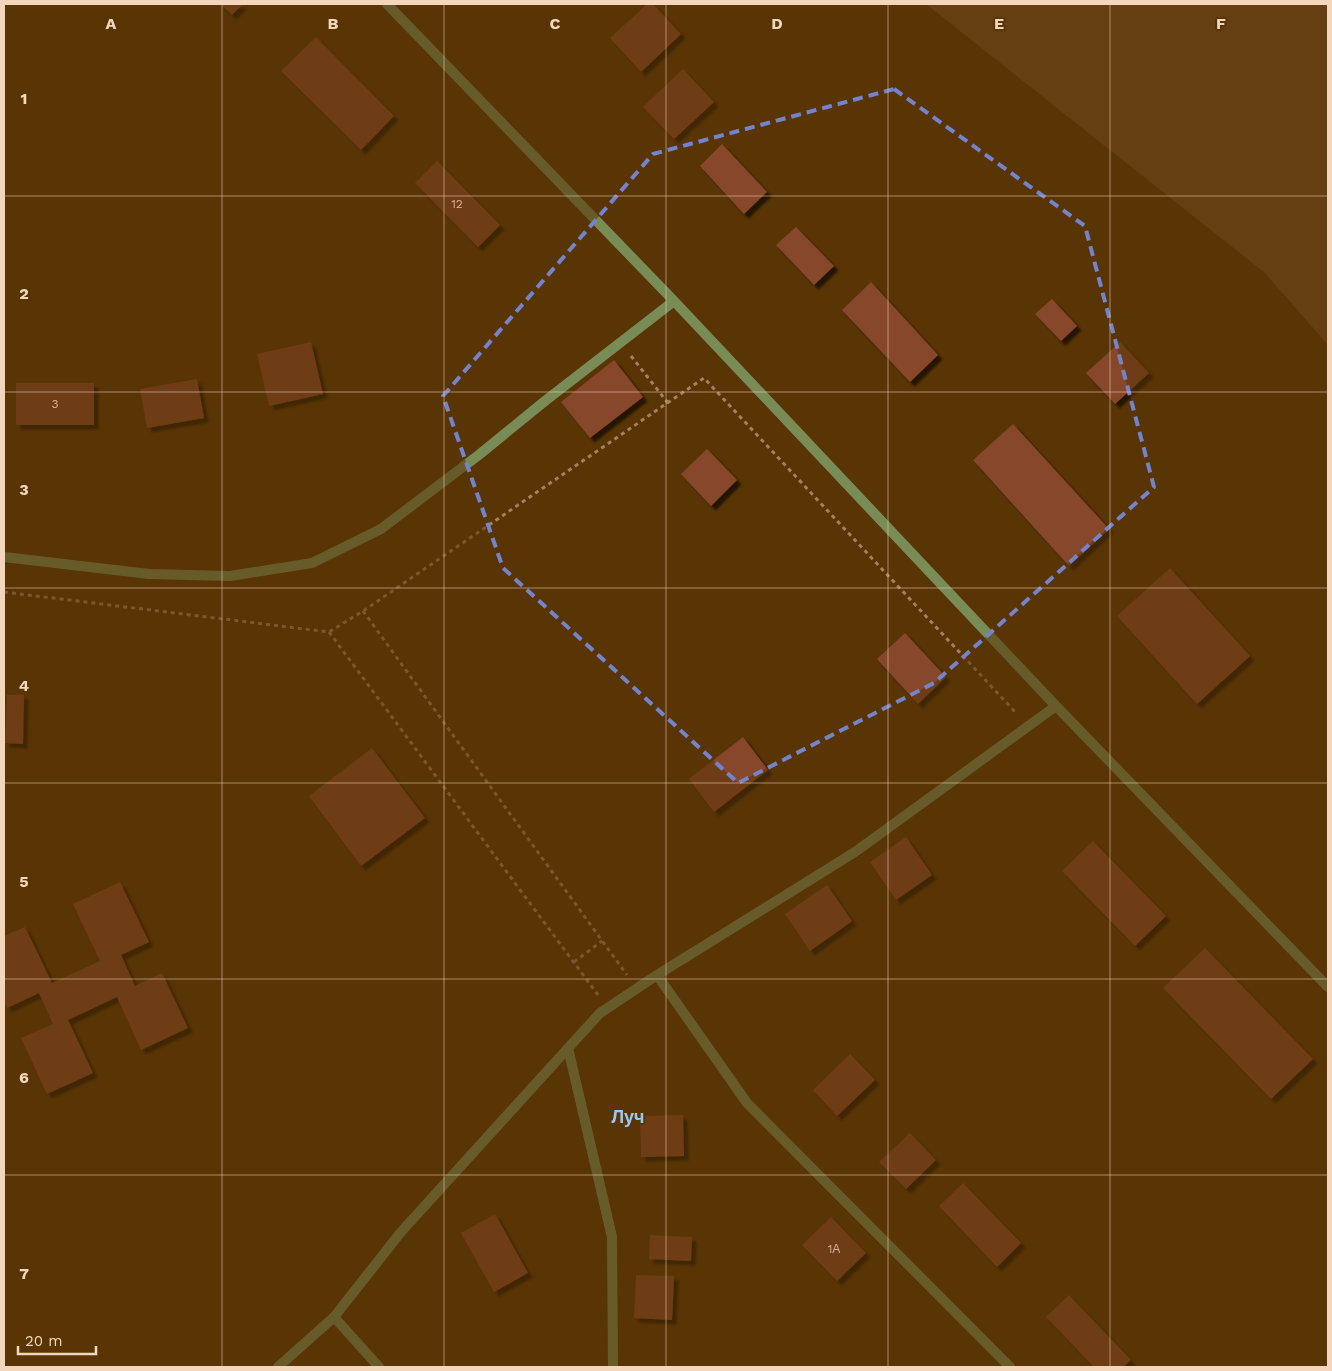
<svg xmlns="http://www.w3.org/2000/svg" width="1332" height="1371" viewBox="0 0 1332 1371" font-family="'Work Sans',sans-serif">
<defs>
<filter id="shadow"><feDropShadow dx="4.5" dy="4.5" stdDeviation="1" flood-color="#0009"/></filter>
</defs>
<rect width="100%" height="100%" fill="#593405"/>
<!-- green -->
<path fill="#734b21" d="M926,4H1328V345L1265,273Z"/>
<!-- building -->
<path fill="#874729" filter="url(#shadow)" d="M220,4H243L232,15Z
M647,4H653L681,34L641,72L610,38Z
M316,37L394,116L361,150L281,71Z
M683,69L714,102L674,139L643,107Z
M722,144L767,192L744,214L700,166Z
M437,161L500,225L478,247L415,183Z
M796,227L834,266L814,285L776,245Z
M871,282L938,355L910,382L842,310Z
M1052,299L1077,326L1061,341L1035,314Z
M311,342L323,394L269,406L257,354Z
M1120,342L1149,373L1115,404L1086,373Z
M614,360L643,397L590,438L561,402Z
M197,379L204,418L147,428L140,389Z
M16,383H94V425H16Z
M1013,424L1109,529L1069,566L973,460Z
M707,449L737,480L711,506L681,474Z
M1170,568L1250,656L1197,704L1117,616Z
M905,633L946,677L918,704L877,659Z
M7,695H24L23,744L5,743Z
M743,737L768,770L714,812L689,779Z
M372,748L425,818L361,866L309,796Z
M906,837L932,875L896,900L870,862Z
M1093,841L1166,916L1135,946L1062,871Z
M120,882L149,942L121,955L135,986L162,973L188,1028L141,1050L117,997L68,1020L93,1073L47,1094L21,1038L53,1024L39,993L7,1008L4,1001V936L25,927L52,983L100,961L73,904Z
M827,885L852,921L810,951L785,914Z
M1205,948L1313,1059L1271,1099L1163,988Z
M850,1054L875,1080L837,1116L813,1090Z
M683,1115L684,1156L641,1157L640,1116Z
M910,1133L936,1160L906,1189L879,1162Z
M963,1183L1021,1243L997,1267L939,1206Z
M495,1214L528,1273L494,1292L461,1233Z
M831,1217L866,1253L837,1281L802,1245Z
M650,1235L692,1237L691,1261L649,1259Z
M636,1275L674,1276L672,1320L634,1318Z
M1069,1295L1131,1360L1123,1367H1094L1046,1317Z"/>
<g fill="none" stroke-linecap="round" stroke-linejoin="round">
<!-- path -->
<path stroke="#a3815c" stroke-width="3" stroke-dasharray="4 4" stroke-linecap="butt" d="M631,356L668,403
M4,592L329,632L363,611L704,378L1017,714
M363,611L627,975
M329,632L598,995
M574,962L602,941"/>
<!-- lane -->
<path stroke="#798c56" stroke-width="10" d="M568,1048L612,1237L613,1367"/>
<!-- street -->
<path stroke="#798c56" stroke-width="10" d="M387,4L674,301L1056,706L1328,987
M4,557L149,574L230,576L312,563L381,529L480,454L545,401L674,301
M657,975L747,1103L1010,1367
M334,1317L379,1367
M278,1367L334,1317L401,1232L600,1013L657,975L855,852L1056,706"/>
</g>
<!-- marked area -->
<path d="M0 0H1332V1371H0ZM894,89L1085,226L1154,487L934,683L738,783L503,568L443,396L653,154Z" fill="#593405" fill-opacity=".55" fill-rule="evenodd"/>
<path fill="none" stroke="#7384cc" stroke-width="4" stroke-dasharray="10 6" stroke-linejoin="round" d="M894,89L1085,226L1154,487L934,683L738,783L503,568L443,396L653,154Z"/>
<!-- grid -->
<path fill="none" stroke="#f3d6bb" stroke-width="1" stroke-opacity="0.55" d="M222,4V1367M444,4V1367M666,4V1367M888,4V1367M1110,4V1367M4,196H1328M4,392H1328M4,588H1328M4,783H1328M4,979H1328M4,1175H1328"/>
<g text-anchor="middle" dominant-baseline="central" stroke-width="4" stroke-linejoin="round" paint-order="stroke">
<!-- number labels -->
<g font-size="12" fill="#d8b296">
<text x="457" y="204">12</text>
<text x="55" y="404">3</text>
<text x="834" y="1249">1А</text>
</g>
<!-- quarter labels -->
<g font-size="18" font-weight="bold" fill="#98caf5" stroke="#593405">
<text x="628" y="1116">Луч</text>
</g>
</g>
<g font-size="16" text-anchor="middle" font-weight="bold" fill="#f3d6bb" stroke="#593405" stroke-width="4" stroke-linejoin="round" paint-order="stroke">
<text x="111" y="29">A</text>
<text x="333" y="29">B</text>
<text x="555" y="29">C</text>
<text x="777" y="29">D</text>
<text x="999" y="29">E</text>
<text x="1221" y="29">F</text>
<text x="24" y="104">1</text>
<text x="24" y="299">2</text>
<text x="24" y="495">3</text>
<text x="24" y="691">4</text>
<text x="24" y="887">5</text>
<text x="24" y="1083">6</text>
<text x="24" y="1279">7</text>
</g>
<!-- border -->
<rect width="1332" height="1371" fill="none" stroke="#f3d6bb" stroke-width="10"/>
<!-- scale -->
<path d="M18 1346v8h78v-8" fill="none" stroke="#f3d6bb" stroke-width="2.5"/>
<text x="25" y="1346" font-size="15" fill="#f3d6bb" stroke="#593405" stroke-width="4" paint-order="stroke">20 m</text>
</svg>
